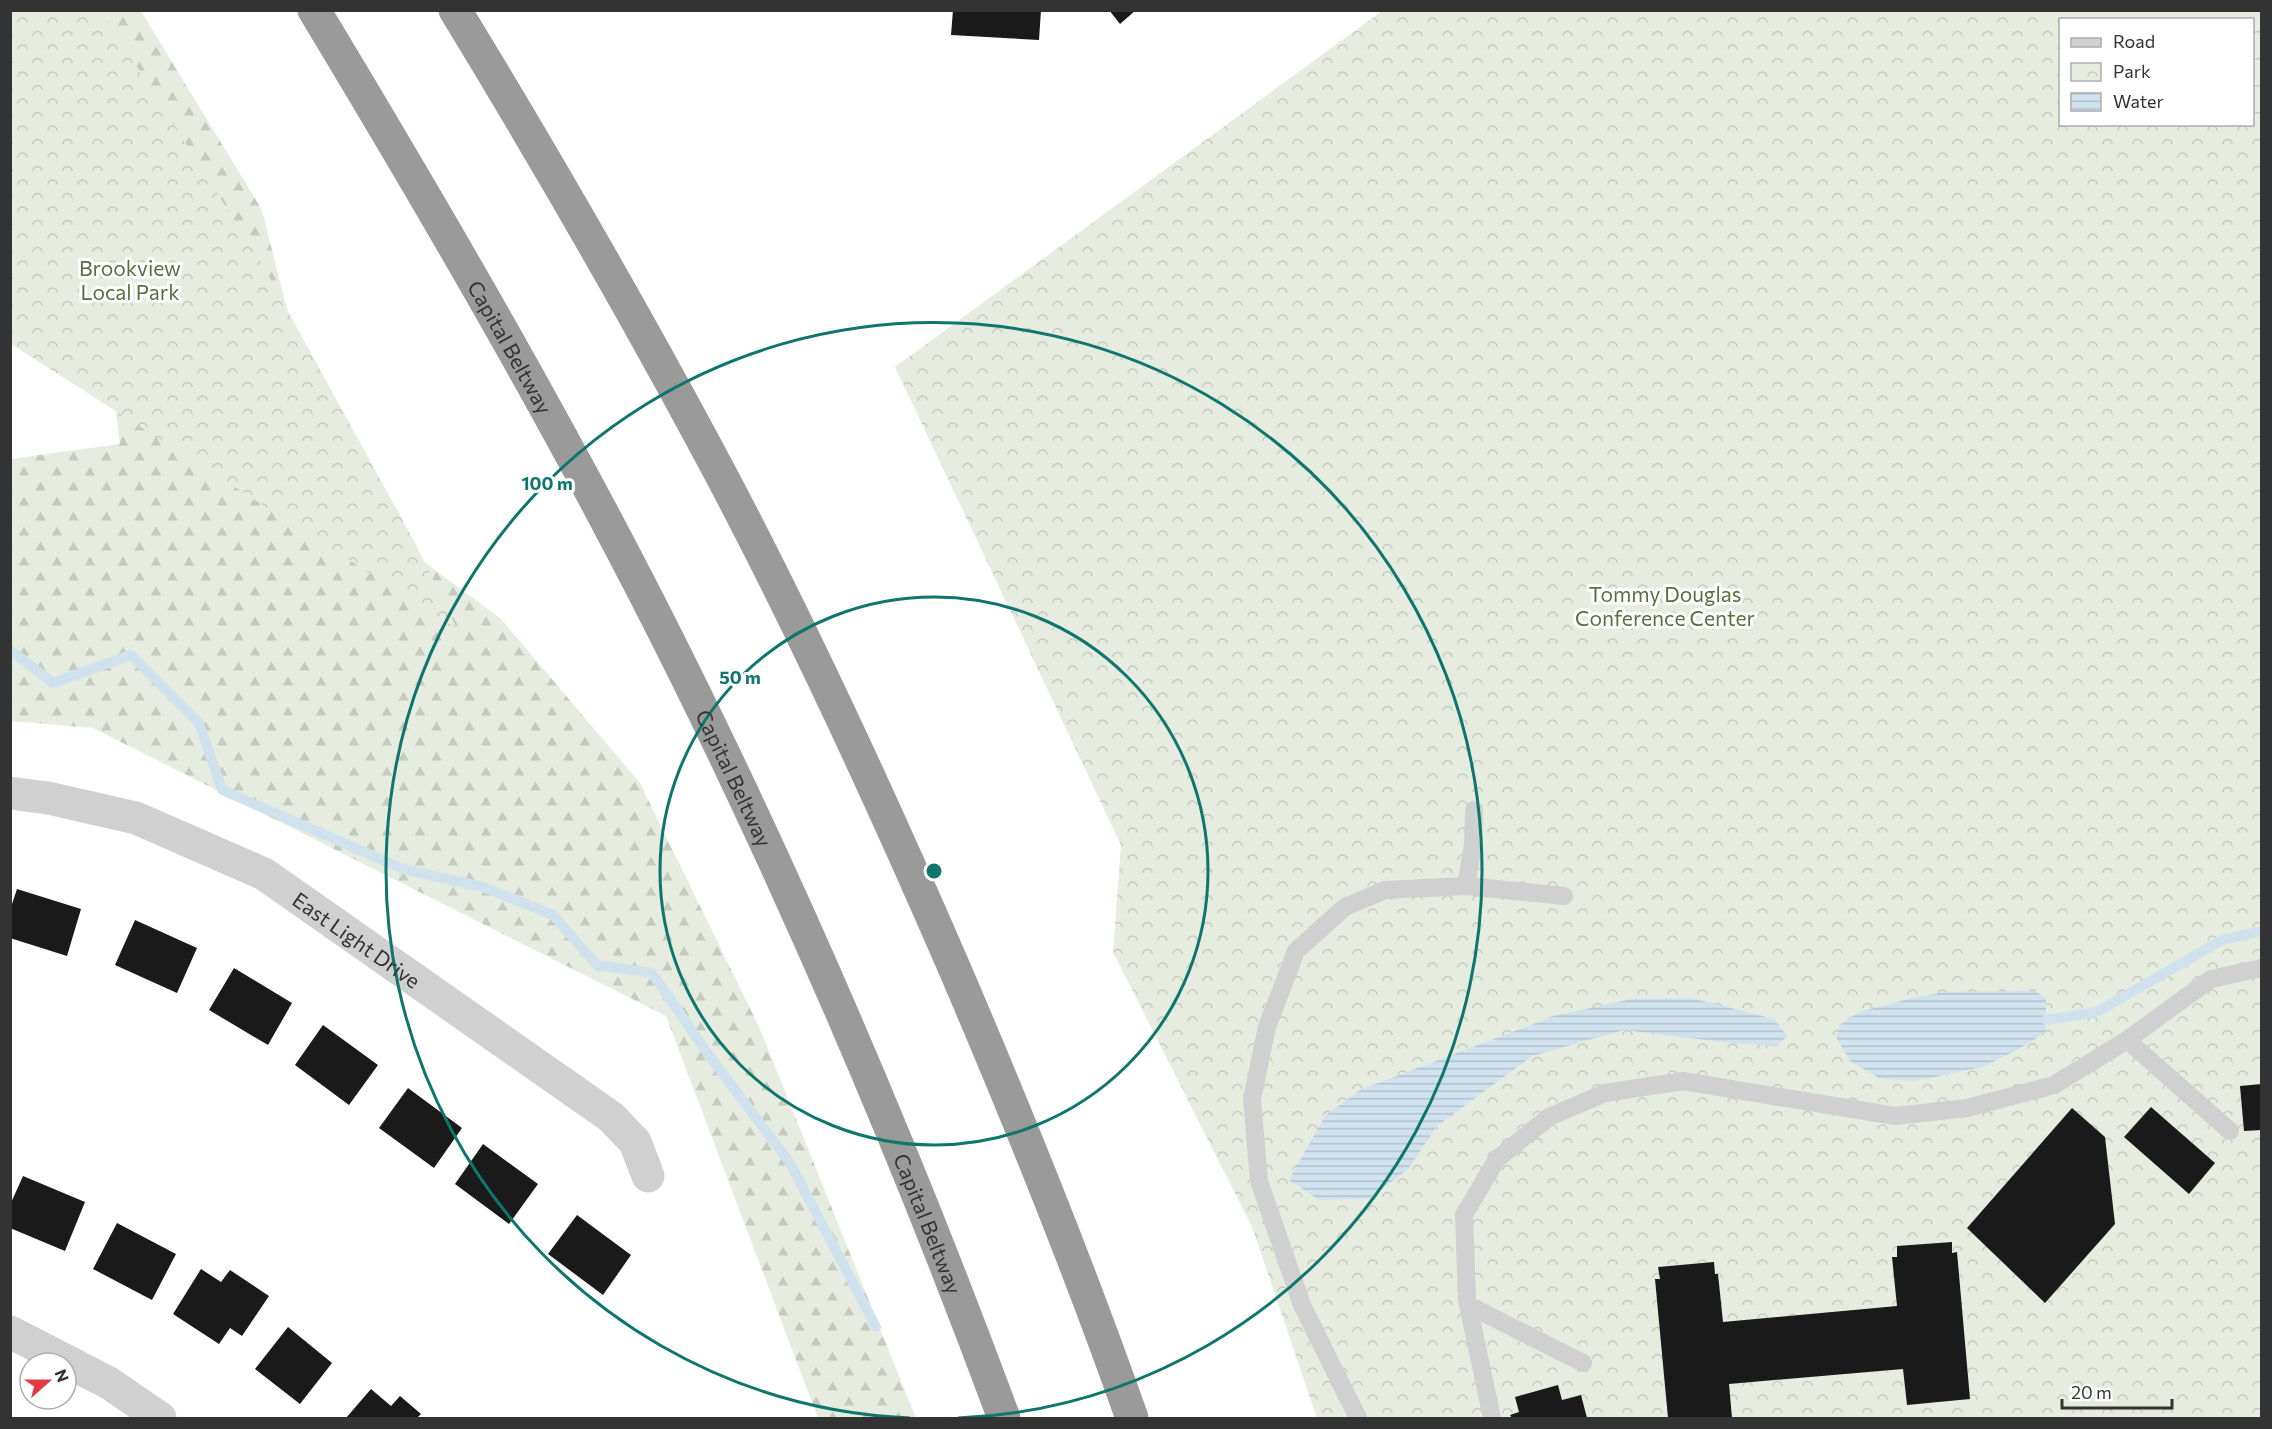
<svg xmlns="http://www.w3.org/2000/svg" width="2272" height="1429" viewBox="0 0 2272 1429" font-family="Commissioner,sans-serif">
<defs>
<pattern id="forest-firs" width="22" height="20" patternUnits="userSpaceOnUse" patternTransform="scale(1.5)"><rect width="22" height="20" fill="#e6ecdf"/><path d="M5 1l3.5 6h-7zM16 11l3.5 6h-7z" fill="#c6cbc0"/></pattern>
<pattern id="park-crowns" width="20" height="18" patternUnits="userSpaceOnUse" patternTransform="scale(1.5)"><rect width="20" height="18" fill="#e6ecdf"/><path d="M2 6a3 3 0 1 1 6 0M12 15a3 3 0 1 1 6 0" fill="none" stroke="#c6cbc0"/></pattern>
<pattern id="water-rules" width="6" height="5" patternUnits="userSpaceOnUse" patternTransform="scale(1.5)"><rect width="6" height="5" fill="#cfe2ee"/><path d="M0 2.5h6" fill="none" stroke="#b2c2cd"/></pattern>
</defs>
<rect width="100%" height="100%" fill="#fff"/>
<!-- forest -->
<path fill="url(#forest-firs)" d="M11,11H141L262,210L333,494L501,619L640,783L760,1029L916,1418H818L666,1016L93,728L11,721L10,459L120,444L109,356Z"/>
<!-- park -->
<path fill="url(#park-crowns)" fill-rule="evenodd" d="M10,11H101L260,260L414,541L457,629L11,344Z
M1382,11H2261V1418H1317L1252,1227L1113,952L1121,845L895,367ZM2060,20H2252V124H2060Z"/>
<!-- water -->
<path fill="url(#water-rules)" d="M2036,991L2046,999V1032L2017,1050L1982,1067L1915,1081L1881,1079L1850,1061L1836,1037L1841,1024L1859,1012L1908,999L1945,992Z
M1691,998L1774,1019L1787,1036L1777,1046L1731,1043L1624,1030L1532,1056L1437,1126L1408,1169L1369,1199L1319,1200L1289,1180L1325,1116L1360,1090L1554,1016L1632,999Z"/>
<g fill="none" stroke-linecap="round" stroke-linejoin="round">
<!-- stream -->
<path stroke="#cfe2ee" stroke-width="10" d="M10,650L53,683L131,655L199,723L222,790L403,869L483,887L553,915L597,965L652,973L708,1054L790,1163L876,1327
M2046,1020L2097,1012L2222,940L2262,931"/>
</g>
<!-- building -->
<path fill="#1a1a1a" d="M953,10H1041L1039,40L951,35Z
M1109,10H1136L1120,24Z
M17,889L81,909L67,956L10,938V910Z
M135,920L197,948L177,993L115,965Z
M234,968L292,1003L268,1045L209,1010Z
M323,1025L378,1065L349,1105L295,1065Z
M2262,1084V1130L2244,1131L2240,1086Z
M408,1088L462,1128L434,1168L379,1128Z
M2151,1107L2215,1163L2189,1194L2124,1137Z
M2072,1108L2105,1137L2115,1224L2045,1303L1967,1228Z
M483,1144L538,1184L509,1224L455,1184Z
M23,1176L85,1202L65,1251L10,1228V1205Z
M577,1215L631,1255L603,1295L548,1254Z
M117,1223L176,1254L152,1300L93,1269Z
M1952,1242V1253L1957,1252L1970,1399L1907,1405L1903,1369L1729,1384L1732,1418H1668L1655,1279H1660L1658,1267L1714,1262L1715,1274H1718L1723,1322L1897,1306L1892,1257H1897V1246Z
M201,1269L221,1282L230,1270L269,1296L242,1336L230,1328L219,1344L173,1314Z
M288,1327L332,1363L300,1404L255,1369Z
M1558,1385L1562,1400L1581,1395L1587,1418H1512L1510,1415L1519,1412L1515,1397Z
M371,1389L391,1406L400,1396L421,1414L417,1418H346Z"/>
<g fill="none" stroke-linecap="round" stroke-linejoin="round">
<!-- service -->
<path stroke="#d0d0d0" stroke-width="18" d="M1466,886L1473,844L1474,810
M2127,1040L2230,1131
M1468,1305L1583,1363
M1358,1418L1302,1305L1259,1181L1252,1099L1267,1027L1296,951L1345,907L1385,890L1466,886L1564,896
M1492,1418L1467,1300L1464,1215L1497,1159L1549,1117L1605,1093L1683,1081L1895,1116L1967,1108L2054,1085L2127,1040L2211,979L2262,968"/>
<!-- minor -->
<g stroke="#d0d0d0" stroke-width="33">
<path id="s1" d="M10,793L48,798L136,818L264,874L611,1117L635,1142L648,1176"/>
<path d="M10,1332L109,1383L160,1418"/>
</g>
<!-- motorway -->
<g stroke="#9a9a9a" stroke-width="33">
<path id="s2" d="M314,10C446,229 574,449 687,678C806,919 911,1167 1004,1418"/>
<path d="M455,10C544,156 629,303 710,454C799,620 878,792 953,965C1017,1114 1078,1265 1132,1418"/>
</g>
</g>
<!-- distance rings -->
<g fill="none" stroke="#0f766e" stroke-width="3">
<circle cx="934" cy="871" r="274"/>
<path d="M910 1418A548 548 0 1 1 958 1418"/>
</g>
<g text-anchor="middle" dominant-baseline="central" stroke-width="6" stroke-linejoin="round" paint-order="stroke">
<!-- park labels -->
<g font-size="21" fill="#56703f" stroke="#fff">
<text x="130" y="267">Brookview<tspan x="130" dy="24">Local Park</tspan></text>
<text x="1665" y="593">Tommy Douglas<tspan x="1665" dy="24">Conference Center</tspan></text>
</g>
<!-- street labels -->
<g font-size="21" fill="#333" stroke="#fff">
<text stroke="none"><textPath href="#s2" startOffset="390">Capital Beltway</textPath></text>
<text stroke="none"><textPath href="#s2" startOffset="876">Capital Beltway</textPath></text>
<text stroke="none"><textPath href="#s1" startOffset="382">East Light Drive</textPath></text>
<text stroke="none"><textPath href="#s2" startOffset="1362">Capital Beltway</textPath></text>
</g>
</g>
<circle cx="934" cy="871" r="9" fill="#0f766e" stroke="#fff" stroke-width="3"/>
<g font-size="18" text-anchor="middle" font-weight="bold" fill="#0f766e" stroke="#fff" stroke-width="6" stroke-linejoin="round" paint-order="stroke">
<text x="547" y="490">100 m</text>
<text x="740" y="684">50 m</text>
</g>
<!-- border -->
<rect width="2272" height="1429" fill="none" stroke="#333333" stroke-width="24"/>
<!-- legend -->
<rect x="2059" y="18" width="195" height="108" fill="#ffffff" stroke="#adadad" stroke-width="1.5"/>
<rect x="2071" y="38" width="30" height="9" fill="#d0d0d0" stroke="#adadad" stroke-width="1.5"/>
<text x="2113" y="48" font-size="18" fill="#333333">Road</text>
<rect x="2071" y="63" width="30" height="18" fill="url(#park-crowns)" stroke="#adadad" stroke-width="1.5"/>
<text x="2113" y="78" font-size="18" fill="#333333">Park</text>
<rect x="2071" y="93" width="30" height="18" fill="url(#water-rules)" stroke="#adadad" stroke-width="1.5"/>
<text x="2113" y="108" font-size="18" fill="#333333">Water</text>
<!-- north arrow -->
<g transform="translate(48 1381) rotate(69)"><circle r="28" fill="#ffffff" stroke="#adadad" stroke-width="1.5"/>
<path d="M0-4.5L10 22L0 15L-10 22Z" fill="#e63946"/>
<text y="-9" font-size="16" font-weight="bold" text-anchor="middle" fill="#333333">N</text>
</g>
<!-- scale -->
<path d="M2062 1399v9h110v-9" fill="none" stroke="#333333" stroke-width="3"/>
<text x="2071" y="1399" font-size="18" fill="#333333" stroke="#ffffff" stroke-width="4.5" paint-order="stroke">20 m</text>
</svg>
